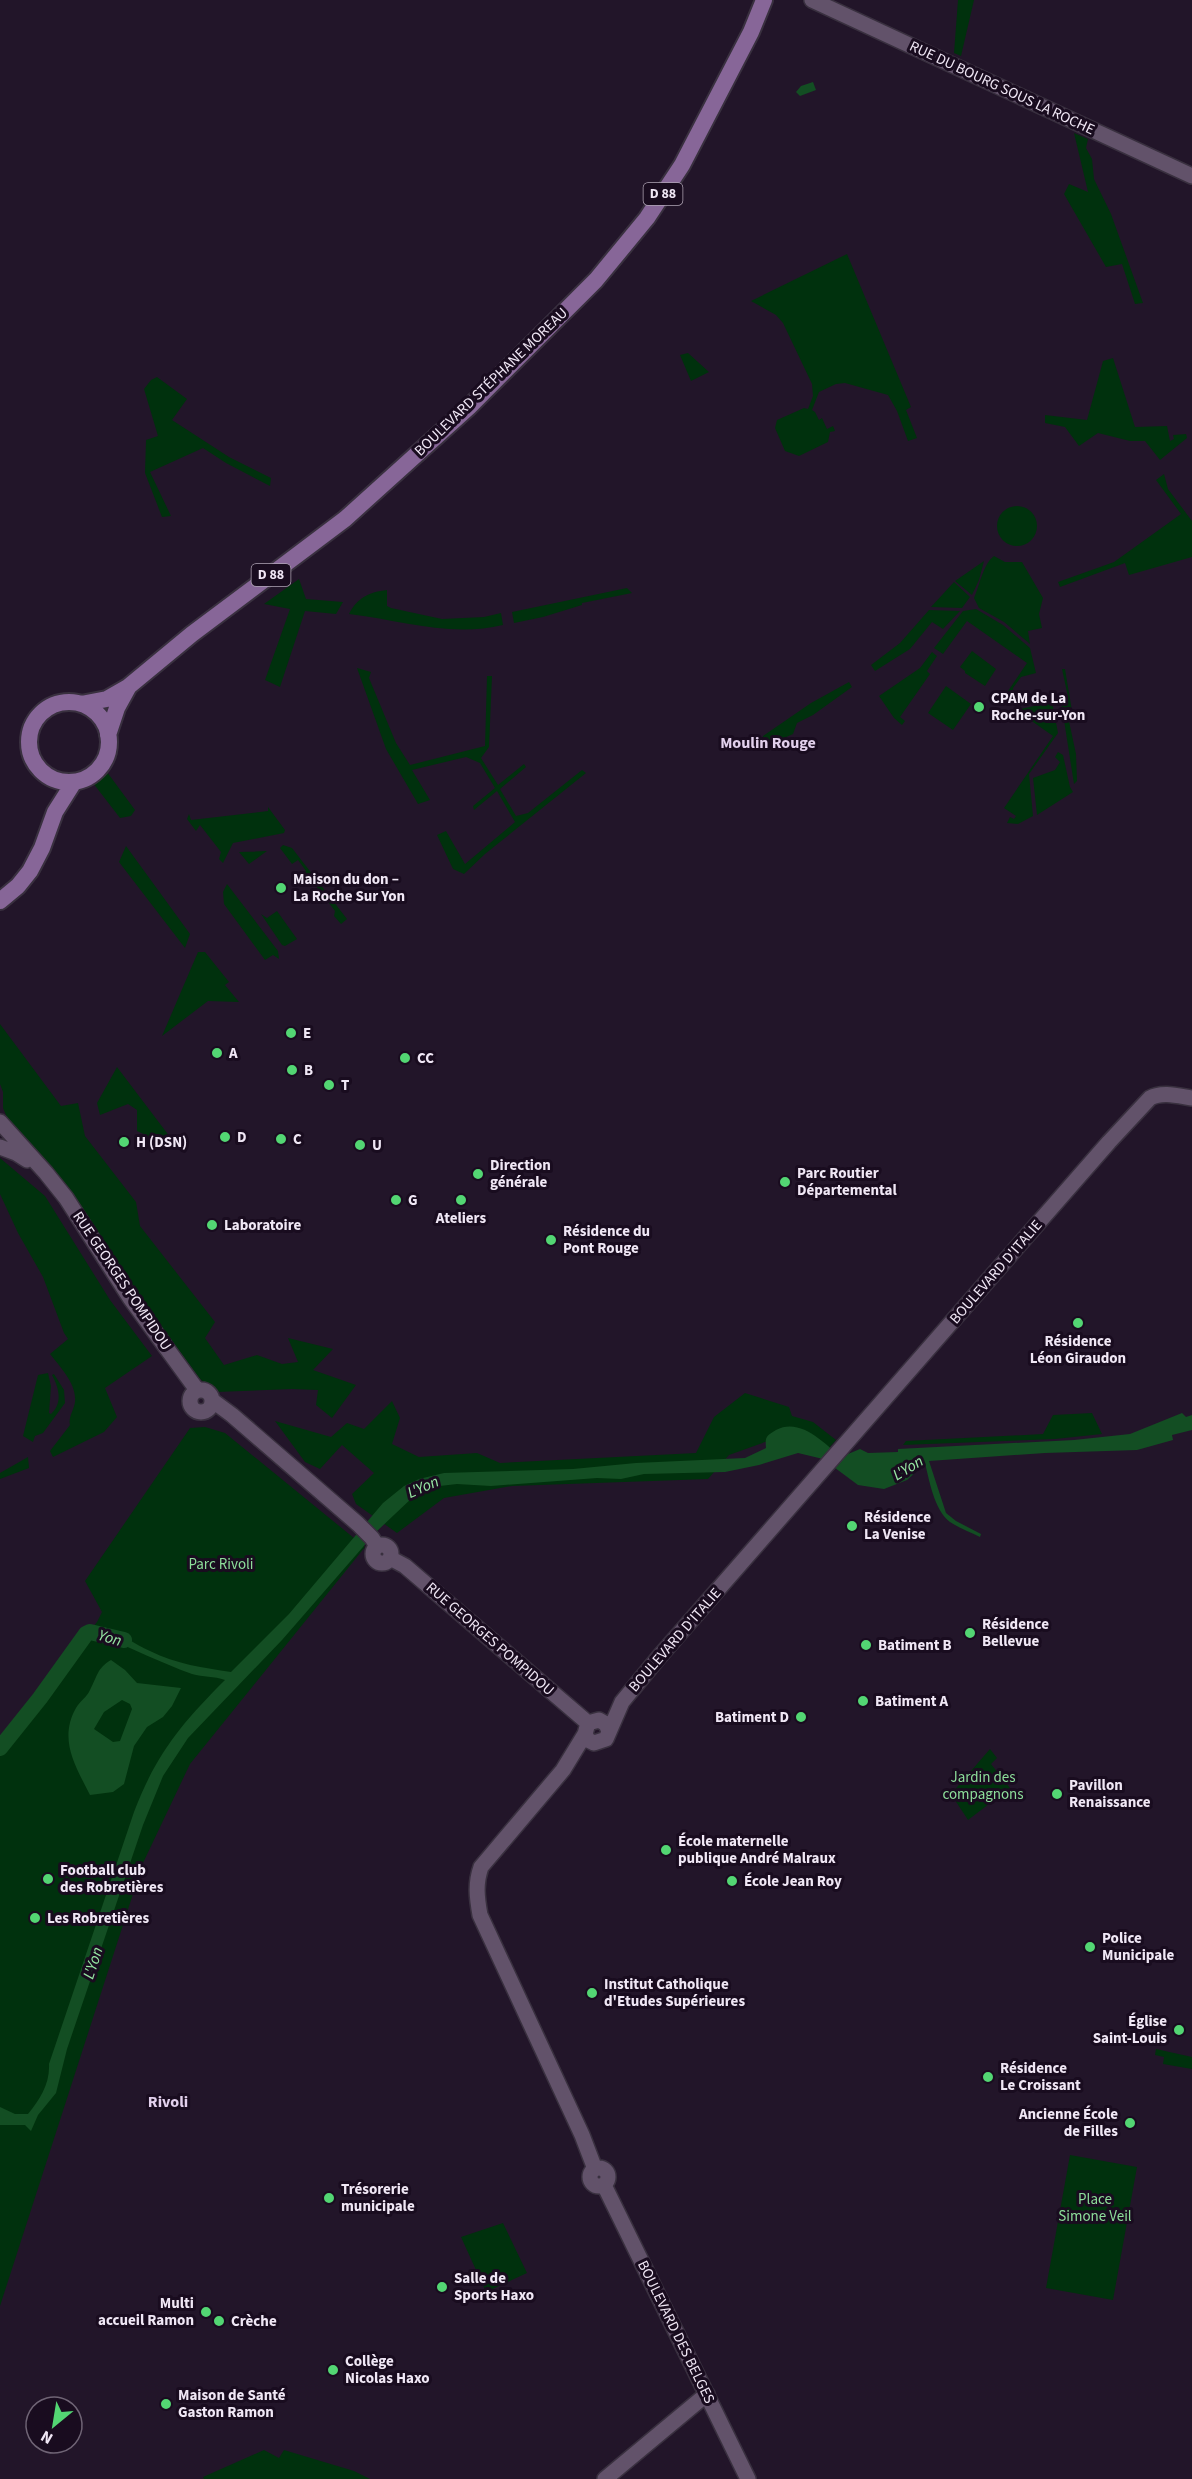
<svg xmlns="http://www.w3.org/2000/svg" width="1192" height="2479" viewBox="0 0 1192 2479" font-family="'Source Sans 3',sans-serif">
<rect width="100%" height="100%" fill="#221529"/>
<!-- green -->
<path fill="#00310d" d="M958,0H974L961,56L954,53Z
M1074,133L1088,139L1086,148L1092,159L1094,179L1111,214L1143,303L1135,304L1122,264L1106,267L1064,194L1069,184L1088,192Z
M847,254L911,407L906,410L917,438L908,441L897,411L888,395L845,383L836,384L819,392L812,410L815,412L819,420L822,418L827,429L833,426L835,431L830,432L828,442L799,456L785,451L775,428L777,420L804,408L808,409L813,396L812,384L783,323L776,315L751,301Z
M688,353L709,372L691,381L680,355Z
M1113,358L1135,427L1167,426L1170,441L1174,439L1173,435L1186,434L1187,438L1160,460L1145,441H1130L1098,433L1079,446L1065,427L1045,423V415L1087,420L1103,361Z
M157,377L187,399L172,420L229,457L271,478L270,486L226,463L203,448L150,472L171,516L162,517L145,473L146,440L158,436L144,389L151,380Z
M1164,474L1168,489L1192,521V557L1129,575L1125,563L1060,587L1058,582L1114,562L1181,514L1156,480Z
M997 526a20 20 0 1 1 40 0a20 20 0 1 1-40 0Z
M994,556L1005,562H1022L1043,598L1039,614L1042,628L1028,631L1030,644L1004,622L979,608L974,598C980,585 983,564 994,556Z
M984,561L979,580L972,595L955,581Z
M299,579L306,599L343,602L336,614L305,611L280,687L265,680L290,609L264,604Z
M954,582L970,597L962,608L931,607Z
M627,588L632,593L582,603V605L543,617L514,623L512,612Z
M387,590V606L391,608L442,619L484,617L501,613L503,625C451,638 401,620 349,614C357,598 369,592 387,590Z
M976,609L1003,625L1030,648L1036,673L1021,677L1013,688L1015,704L1009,705L1002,700L1027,663L967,621L943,654L934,648L963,611Z
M929,610L960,611L943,629L932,622L910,649L875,671L871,665L900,643Z
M972,651L996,669L985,686L965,673V671L960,667Z
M932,652L937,656L927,671L930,674L900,717L905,721L902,725L894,718L879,696L920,668Z
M357,668L371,672L369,678L396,743L410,765L485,746L487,676H492L489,747L481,758L498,785L524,764L526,767L500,789L516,816L528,813L582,770L586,773L485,854L464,874L453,869L437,835L446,831L465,864L515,822L497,791L474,810L473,806L495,788L480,763L466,757L412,770L430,800L418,804L386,749Z
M1062,669H1065L1072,711L1067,712L1076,754L1077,781L1074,784L1061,701V698L1068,697Z
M849,682L852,687L813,715L797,723L793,734L762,748L763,736L811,703Z
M946,686L971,704L953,730L928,713Z
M1052,702L1058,733L1029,774L1033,816L1018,824L1007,823L1010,817L1014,819L1016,816L1004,808L1053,736L1016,710Z
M1058,752L1063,755L1070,787L1073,792L1037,815L1033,778L1055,770L1060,762L1055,757Z
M107,772L135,810L131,816L120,818L93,783Z
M268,807L285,830L284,833L233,843L223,863L219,859L221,852L200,825L196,831L187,819L189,814L191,820L268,811Z
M283,845L292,848L347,919L341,924L334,916L335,911L310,878L299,876L306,871L298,860L292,864L280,848Z
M126,846L190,934L185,948L119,862Z
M267,851L249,864L239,852Z
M227,884L278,951L279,959L273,955L265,960L224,904L223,892Z
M277,911L297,939L285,946L282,945L261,914L267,918Z
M198,952H205L229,982L225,985L239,1002L208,1001L162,1036Z
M0,1024L61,1106L78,1103L85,1136L136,1202L140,1226L215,1322L205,1338L224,1365L257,1355L282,1364L298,1362L288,1338L333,1349L313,1370L356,1385L332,1418L316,1405L318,1390L292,1389L216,1392L200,1379L153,1315L62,1181L9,1122L3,1108V1092L0,1084Z
M117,1067L170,1137L163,1143L137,1131V1110L128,1104L100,1115L97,1103Z
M0,1158L45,1196L110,1300L152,1356L105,1388L117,1417L104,1432L53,1457L50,1451L70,1425C68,1417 74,1410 75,1402C77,1384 60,1367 50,1354L68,1339L64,1333L43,1277L18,1233L0,1194Z
M48,1373L51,1386L49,1413L51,1414C63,1403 59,1388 52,1375L54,1374L64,1390L65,1403L43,1433L35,1436L33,1442L23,1436L38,1375Z
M745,1393L789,1407L792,1416L813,1422L836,1440L827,1450L779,1437L729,1455L708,1479L512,1486L444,1498L397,1533L356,1504L352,1494L374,1473L342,1445L320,1469L305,1462L275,1421L331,1437L347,1423L364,1429L392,1401L400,1418L392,1444L419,1457L477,1453L500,1463L696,1453L714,1417Z
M1092,1413L1102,1434L1055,1439L903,1445L906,1441L1043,1434L1053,1415Z
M205,1427L225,1433L365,1547L190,1764L143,1863L0,2306V1739L97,1622L102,1612L85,1581L190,1428Z
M28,1457L29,1468L0,1479V1473Z
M990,1749L997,1758L991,1764L1010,1788L968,1820L951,1794Z
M1156,2049L1192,2057V2069L1163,2064L1164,2057L1155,2055Z
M1070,2155L1137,2167L1113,2300L1046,2288Z
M503,2223L527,2273L486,2292L461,2237Z
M264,2450L279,2458L284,2450L354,2471L370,2479H204L203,2477Z"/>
<!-- water -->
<path fill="#134e23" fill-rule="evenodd" d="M813,82L816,90L800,96L796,92L801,86Z
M1182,1413L1186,1417L1192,1415V1430L1172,1435L1173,1440L1137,1450L1045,1453L929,1461L946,1513L956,1521L981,1534L980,1537C970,1532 959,1528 950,1522C934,1510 929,1479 925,1463L918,1466L917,1471L907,1480L884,1489L858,1485L823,1459L798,1453L759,1465L725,1472L644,1474L621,1479L597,1478L491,1486L457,1484L431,1487L413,1497L376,1532L282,1640L188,1738L163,1776L143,1825L67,2049L56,2093L38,2115L31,2131L25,2125H0V2107L15,2114H28C40,2099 50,2084 49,2064L134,1812C156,1754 182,1723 225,1680C214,1676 203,1677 192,1674C161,1663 132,1648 102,1636L104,1627C121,1633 134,1644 150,1651C176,1664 204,1668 231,1672L289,1614L383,1503L404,1486L419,1479L444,1473L573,1469L636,1463L745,1458L766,1448C765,1437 766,1436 776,1430C801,1417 825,1444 843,1459L848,1454L860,1449L868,1453L898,1452V1449L1074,1440L1130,1434Z
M111,1660L125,1670L137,1683L181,1688L172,1706L163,1717L147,1727L134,1746L124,1784L113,1792L90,1795C76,1767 58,1740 76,1708C80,1701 87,1697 90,1690C97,1677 97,1668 111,1660ZM122,1700L130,1704L132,1709L120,1741L113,1742L94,1729L104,1712Z"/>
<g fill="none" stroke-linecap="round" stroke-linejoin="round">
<!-- river -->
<path stroke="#134e23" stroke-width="16" d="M0,1748L40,1698L86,1634L90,1632L124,1640"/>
<!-- secondary casing -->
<g stroke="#39303f" stroke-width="18">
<path id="secondary" d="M812,0L1192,176
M0,1122L46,1173L66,1198L130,1298L197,1390
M0,1147L16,1153L27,1160
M190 1401a11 11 0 1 1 22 0a11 11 0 1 1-22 0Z
M213,1401L232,1415L358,1524L372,1538L377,1546
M373 1554a9 9 0 1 1 18 0a9 9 0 1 1-18 0Z
M390,1558L405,1566L588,1723
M585,1734L588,1740L594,1743L606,1739L622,1702L659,1657L1109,1142L1150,1098C1162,1091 1179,1096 1192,1098
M590 2177a9 9 0 1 1 18 0a9 9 0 1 1-18 0Z
M595,2169L582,2135L480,1915C477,1898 475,1884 481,1867L563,1770L585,1734L588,1723L599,1720L606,1724L608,1729
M604,2185L748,2479
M605,2479L707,2394"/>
</g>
<!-- primary casing -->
<g stroke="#39303f" stroke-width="20">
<path id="primary" d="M29 742a40 40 0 1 1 80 0a40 40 0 1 1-80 0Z
M81,704L107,699L128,687L192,634L345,519L469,407L596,280L647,218L682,165L751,32L764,0
M108,735L117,708L128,688
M0,901L18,886L30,871L42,848L55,812L74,782"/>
</g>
<!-- secondary -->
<use href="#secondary" stroke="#62526a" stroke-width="15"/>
<!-- primary -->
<use href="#primary" stroke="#876698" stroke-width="16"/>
</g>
<!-- markers -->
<g fill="#53d673" stroke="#190c1f" stroke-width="2">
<circle cx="979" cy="707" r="6"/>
<circle cx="281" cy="888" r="6"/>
<circle cx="291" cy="1033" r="6"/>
<circle cx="217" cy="1053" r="6"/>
<circle cx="405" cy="1058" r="6"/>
<circle cx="292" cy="1070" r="6"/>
<circle cx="329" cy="1085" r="6"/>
<circle cx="225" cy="1137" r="6"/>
<circle cx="281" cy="1139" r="6"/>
<circle cx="124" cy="1142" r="6"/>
<circle cx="360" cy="1145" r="6"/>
<circle cx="478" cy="1174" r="6"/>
<circle cx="785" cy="1182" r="6"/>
<circle cx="396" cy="1200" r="6"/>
<circle cx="461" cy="1200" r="6"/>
<circle cx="212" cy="1225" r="6"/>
<circle cx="551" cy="1240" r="6"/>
<circle cx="1078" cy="1323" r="6"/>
<circle cx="852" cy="1526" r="6"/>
<circle cx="970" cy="1633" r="6"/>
<circle cx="866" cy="1645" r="6"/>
<circle cx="863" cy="1701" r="6"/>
<circle cx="801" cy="1717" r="6"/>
<circle cx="1057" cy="1794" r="6"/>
<circle cx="666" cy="1850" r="6"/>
<circle cx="48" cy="1879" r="6"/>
<circle cx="732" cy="1881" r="6"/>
<circle cx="35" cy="1918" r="6"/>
<circle cx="1090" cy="1947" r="6"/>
<circle cx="592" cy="1993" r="6"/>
<circle cx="1179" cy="2030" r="6"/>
<circle cx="988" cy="2077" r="6"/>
<circle cx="1130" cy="2123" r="6"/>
<circle cx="329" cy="2198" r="6"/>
<circle cx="442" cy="2287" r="6"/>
<circle cx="206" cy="2312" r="6"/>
<circle cx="219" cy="2321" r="6"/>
<circle cx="333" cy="2370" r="6"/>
<circle cx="166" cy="2404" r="6"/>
</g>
<g text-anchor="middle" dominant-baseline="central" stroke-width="6" stroke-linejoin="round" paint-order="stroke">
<!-- shield labels -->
<g fill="#190c1f" stroke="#b0a5b5" stroke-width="1.5">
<rect x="643.5" y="183" width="39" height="22" rx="4.5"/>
<rect x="251.5" y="564" width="39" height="22" rx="4.5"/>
</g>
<g font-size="14" font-weight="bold" fill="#f0e7f5">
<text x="663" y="194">D 88</text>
<text x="271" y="575">D 88</text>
</g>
<!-- street labels -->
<g font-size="15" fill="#f0e7f5" stroke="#190c1f">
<text transform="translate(1002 88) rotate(25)">RUE DU BOURG SOUS LA ROCHE</text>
<text transform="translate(491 382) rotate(-44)">BOULEVARD STÉPHANE MOREAU</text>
<text transform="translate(996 1272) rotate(-49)">BOULEVARD D'ITALIE</text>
<text transform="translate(122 1281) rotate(56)">RUE GEORGES POMPIDOU</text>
<text transform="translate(490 1639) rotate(41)">RUE GEORGES POMPIDOU</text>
<text transform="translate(675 1640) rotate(-49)">BOULEVARD D'ITALIE</text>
<text transform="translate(676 2332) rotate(64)">BOULEVARD DES BELGES</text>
</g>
<!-- poi labels -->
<g font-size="15" font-weight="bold" fill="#f0e7f5" stroke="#190c1f" text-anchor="start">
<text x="991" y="698">CPAM de La<tspan x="991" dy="17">Roche-sur-Yon</tspan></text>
<text x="293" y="879">Maison du don –<tspan x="293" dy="17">La Roche Sur Yon</tspan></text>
<text x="303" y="1033">E</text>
<text x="229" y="1053">A</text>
<text x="417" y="1058">CC</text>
<text x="304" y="1070">B</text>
<text x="341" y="1085">T</text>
<text x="237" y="1137">D</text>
<text x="293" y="1139">C</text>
<text x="136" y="1142">H (DSN)</text>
<text x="372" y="1145">U</text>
<text x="490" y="1165">Direction<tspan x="490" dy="17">générale</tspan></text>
<text x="797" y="1173">Parc Routier<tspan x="797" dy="17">Départemental</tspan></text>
<text x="408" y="1200">G</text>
<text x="461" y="1218" text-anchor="middle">Ateliers</text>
<text x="224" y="1225">Laboratoire</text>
<text x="563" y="1231">Résidence du<tspan x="563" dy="17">Pont Rouge</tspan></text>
<text x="1078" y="1341" text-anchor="middle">Résidence<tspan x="1078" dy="17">Léon Giraudon</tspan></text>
<text x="864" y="1517">Résidence<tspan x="864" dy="17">La Venise</tspan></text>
<text x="982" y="1624">Résidence<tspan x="982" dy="17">Bellevue</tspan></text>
<text x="878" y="1645">Batiment B</text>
<text x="875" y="1701">Batiment A</text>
<text x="789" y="1717" text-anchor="end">Batiment D</text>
<text x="1069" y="1785">Pavillon<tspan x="1069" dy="17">Renaissance</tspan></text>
<text x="678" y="1841">École maternelle<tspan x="678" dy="17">publique André Malraux</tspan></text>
<text x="60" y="1870">Football club<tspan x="60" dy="17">des Robretières</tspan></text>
<text x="744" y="1881">École Jean Roy</text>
<text x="47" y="1918">Les Robretières</text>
<text x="1102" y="1938">Police<tspan x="1102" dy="17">Municipale</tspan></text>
<text x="604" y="1984">Institut Catholique<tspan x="604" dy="17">d'Etudes Supérieures</tspan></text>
<text x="1167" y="2021" text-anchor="end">Église<tspan x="1167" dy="17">Saint-Louis</tspan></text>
<text x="1000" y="2068">Résidence<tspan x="1000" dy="17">Le Croissant</tspan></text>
<text x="1118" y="2114" text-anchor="end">Ancienne École<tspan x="1118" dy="17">de Filles</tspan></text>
<text x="341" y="2189">Trésorerie<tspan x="341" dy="17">municipale</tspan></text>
<text x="454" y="2278">Salle de<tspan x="454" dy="17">Sports Haxo</tspan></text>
<text x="194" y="2303" text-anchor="end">Multi<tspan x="194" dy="17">accueil Ramon</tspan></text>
<text x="231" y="2321">Crèche</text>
<text x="345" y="2361">Collège<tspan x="345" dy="17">Nicolas Haxo</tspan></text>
<text x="178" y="2395">Maison de Santé<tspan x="178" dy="17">Gaston Ramon</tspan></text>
</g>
<!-- park labels -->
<g font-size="15" fill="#8dde9a" stroke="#190c1f">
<text x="221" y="1564">Parc Rivoli</text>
<text x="983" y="1777">Jardin des<tspan x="983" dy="17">compagnons</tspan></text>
<text x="1095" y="2199">Place<tspan x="1095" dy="17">Simone Veil</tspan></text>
</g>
<!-- neighbourhood labels -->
<g font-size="16" font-weight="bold" fill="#e2d0ec" stroke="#190c1f">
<text x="768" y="743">Moulin Rouge</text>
<text x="168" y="2102">Rivoli</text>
</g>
<!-- water labels -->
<g font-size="16" font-style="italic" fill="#98eaa5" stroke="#190c1f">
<text transform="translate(908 1468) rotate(-31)">L'Yon</text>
<text transform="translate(423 1487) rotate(-24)">L'Yon</text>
<text transform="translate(110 1638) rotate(16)">Yon</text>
<text transform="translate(93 1963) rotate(-72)">L'Yon</text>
</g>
</g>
<!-- north arrow -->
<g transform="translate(54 2425) rotate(210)"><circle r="28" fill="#190c1f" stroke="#6f6475" stroke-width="1.5"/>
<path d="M0-4.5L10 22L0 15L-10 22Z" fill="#53d673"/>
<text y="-9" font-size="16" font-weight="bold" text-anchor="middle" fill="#f0e7f5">N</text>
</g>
</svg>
